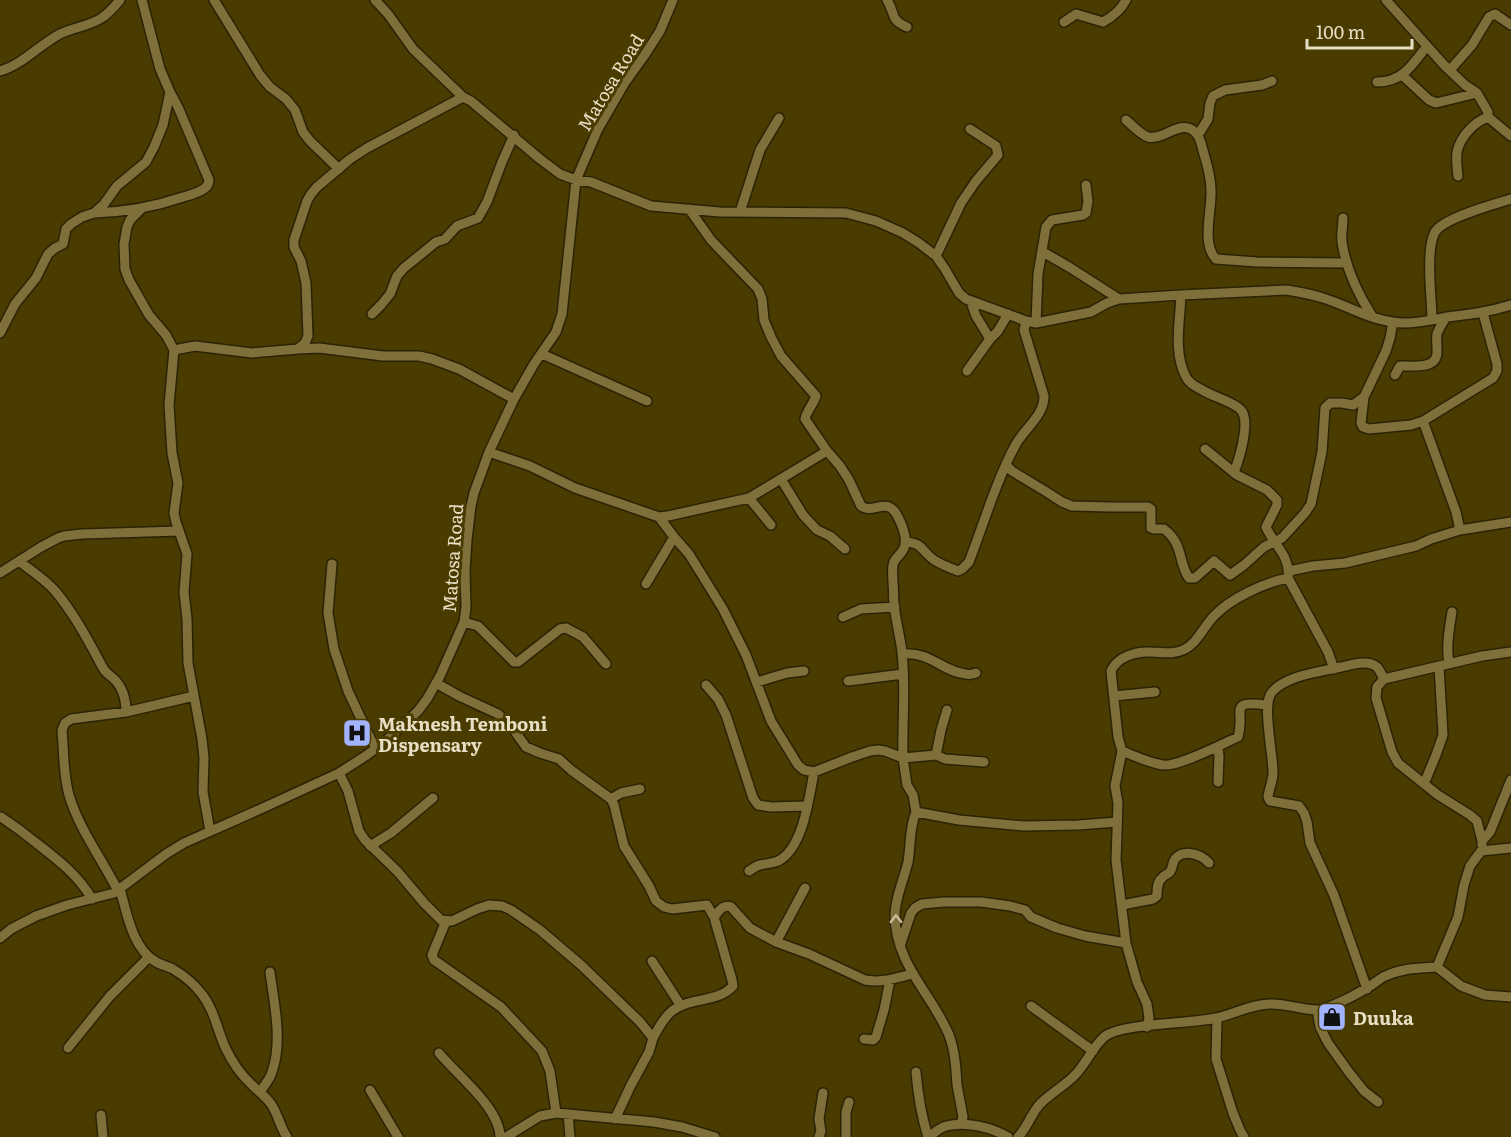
<svg xmlns="http://www.w3.org/2000/svg" width="1511" height="1137" viewBox="0 0 1511 1137" font-family="Literata,serif">
<rect width="100%" height="100%" fill="#4a3b00"/>
<g fill="none" stroke-linecap="round" stroke-linejoin="round">
<!-- minor casing -->
<g stroke="#2b2306" stroke-width="12">
<path id="minor" d="M214,0L260,75L270,87L286,99L295,110L303,132L310,141L339,169
M375,0L388,14L413,49L463,97L471,101L540,159L560,174L576,180L591,182L651,206L720,212L846,213L876,221L903,233L919,243L936,256L945,269L959,293L966,299L1026,321L1036,323L1091,312L1107,303L1119,299L1181,295L1287,290C1299,292 1311,294 1323,298C1346,305 1368,319 1393,322C1411,325 1430,320 1448,317C1471,314 1488,312 1511,305
M887,0C896,14 889,19 907,27
M1386,0L1444,65L1465,85L1477,93L1488,112V117C1474,122 1460,137 1457,152C1456,160 1457,168 1458,176
M1064,22L1076,14L1103,22C1112,17 1121,10 1126,0
M1450,70L1472,45L1489,17L1495,14L1511,25
M0,71C22,65 39,45 60,34C74,27 91,26 103,17C110,12 115,6 120,0
M1402,75L1429,100L1436,103L1477,93
M1377,82C1403,82 1412,65 1427,46
M1488,117L1511,136
M1126,120C1132,125 1140,134 1148,137C1165,141 1181,117 1196,133C1201,138 1202,148 1204,154C1208,167 1211,178 1211,191C1212,210 1201,244 1216,259L1257,262L1346,263
M1198,135L1208,119L1210,103L1213,96L1225,90L1262,85L1272,81
M141,209L130,220L127,227L124,244L125,269L129,280L149,315L166,335L174,350
M689,209L711,240L758,289L762,299L764,320L771,337L781,356L816,396C813,405 807,410 805,419L827,451L840,466L849,480L861,506C873,515 886,496 897,515C902,524 909,541 903,550C900,556 894,558 893,565C892,571 893,578 893,583C894,590 893,596 894,602C895,619 900,635 902,652C906,687 902,723 903,758L936,755L945,759L984,762
M740,212L760,150L779,118
M94,213C125,212 154,207 183,197C190,195 199,193 205,188C209,185 208,184 209,180L178,107L170,92
M1343,218C1343,226 1341,234 1342,242C1346,269 1358,294 1372,316
M1043,252L1069,267L1119,299
M936,256L961,203L976,181L998,155L996,146L970,129
M1181,295C1180,322 1173,352 1186,377C1189,384 1197,387 1204,391C1214,397 1234,402 1241,410C1251,421 1239,460 1234,472
M372,314L381,305L390,294L397,276L404,268L436,242L445,239L457,226L478,218L487,202L502,162L514,135
M1432,320C1432,299 1425,250 1435,232C1443,218 1495,204 1511,199
M1393,322L1390,338L1386,351L1364,397L1361,423L1363,427L1369,429L1411,425L1423,421L1493,378L1497,371V364L1483,313
M1036,323L1038,274L1046,227L1052,220L1083,215L1086,213L1088,201L1086,185
M0,333L15,304L36,278L48,254L55,248L63,244L66,229L71,224L82,217L94,213L104,204L117,186L146,162L154,147L163,125L170,92L160,69L142,0
M990,339L998,331L1008,314
M298,349L319,348L383,356H419L432,359L459,369L514,399
M542,354L647,401
M967,371L990,339L976,316L971,302
M1395,375L1400,366C1408,366 1423,367 1429,364C1442,359 1435,345 1437,334C1439,328 1443,323 1446,317
M1423,421L1456,512L1460,530
M1205,449L1237,475L1267,490L1277,500V505L1266,527C1273,544 1291,556 1288,578L1328,652L1334,669
M489,452L530,466L575,488L659,517L668,516L749,498L827,451
M1006,465L1012,471L1045,491L1062,502L1072,506L1110,507H1148L1151,509V528L1154,529H1164C1184,544 1178,563 1189,578H1195L1214,561L1230,575L1244,565L1264,547L1282,538L1305,513L1311,504L1322,452L1325,408L1330,403H1342L1353,405L1364,397
M781,479L803,515L817,530L830,536L845,549
M749,498L771,525
M659,517L674,537L689,554L723,609L746,655L771,721L798,765L804,770L814,772L852,757L870,751L878,750L885,751L903,758L907,785L913,795L916,812
M905,542C924,543 921,551 934,560C942,565 950,568 958,571L962,569L969,562C984,523 996,481 1016,444C1025,428 1044,416 1044,396L1024,330L1026,321
M20,562C32,571 46,580 56,592C75,615 89,642 103,668C105,672 109,675 113,678C123,687 126,698 126,712
M332,564L328,613L334,649L348,691L371,740L376,747
M1289,571L1313,566L1345,563L1416,546L1431,539L1460,530L1511,522
M0,573L41,547L58,538L64,536L82,534L179,531
M646,584L674,537
M843,617L861,609L895,607
M464,622L478,626L514,662H518L560,629L566,628L583,637L606,664
M902,654C930,651 943,672 966,674C969,675 973,674 976,673
M1449,664C1446,647 1449,630 1452,612
M1384,679L1377,687L1376,698L1392,752L1398,763L1438,795L1470,815L1477,821L1482,841
M848,681L903,674
M757,682L787,673L804,671
M436,683L459,696L498,714L511,726L526,747L540,753L559,759L571,770L611,799L614,805L624,846L649,886L656,901L664,907L672,909L707,905L714,917L732,980L733,986C718,1003 689,997 672,1011C663,1018 658,1029 653,1038
M706,685L718,699L726,715L753,798L758,805L771,807L807,806
M1114,696L1155,692
M1122,751C1135,756 1149,763 1163,765C1178,767 1222,744 1238,737C1246,711 1226,700 1267,705
M936,755L941,730L947,710
M339,773L348,791L359,831L365,840L398,872L424,903L441,920L452,921L477,909L489,905L502,906L511,910L540,930L581,965L640,1022L653,1038L649,1052L631,1085L615,1119
M1218,782L1219,756L1218,748
M1424,784L1436,755L1443,735L1439,666
M611,799L621,793L640,789
M1,817C13,825 24,833 35,842C57,859 78,875 92,899
M210,831L203,792L204,758L202,739L188,663L187,619L184,592L187,554L176,522L174,513L178,483L172,453L169,405L174,350L195,346L252,353L298,349L305,343L308,336L306,283L301,261L294,247V240L307,201L311,194L317,187L350,159L367,148L463,97
M1482,845V841L1490,832L1511,780
M370,846L391,833L433,798
M749,871C749,871 756,866 757,866C765,863 773,864 780,860C804,845 809,797 814,772
M120,889C127,913 132,948 156,962C161,965 167,966 173,969C183,975 194,984 201,993C214,1009 217,1029 225,1047C231,1060 241,1075 252,1085C258,1091 266,1097 271,1104C278,1114 280,1127 287,1137
M118,891C102,859 79,829 69,795C63,774 64,751 62,730L65,723L71,719L126,712L194,696
M1122,905L1153,899L1157,896C1157,889 1157,882 1162,878C1164,875 1168,874 1170,872C1173,868 1172,863 1175,859C1184,848 1202,855 1209,863
M714,917C719,911 723,904 731,907L750,928L776,942L809,954L865,980C882,983 896,978 912,974
M446,921L432,955L434,960L501,1007L542,1051L550,1071L556,1113
M0,938L11,929L36,916L67,905L114,893L166,854L184,843L265,807L339,773L367,755L389,738L418,711L427,699L440,676L464,622L466,608L465,570L467,540L471,506L474,493L489,452L514,399L534,364L556,332L562,314L576,180L598,129L624,84L644,56L660,31L673,0
M776,942L805,888
M900,946L911,913L915,908L922,904L944,902H981L1010,906L1025,910L1031,917L1057,928L1085,936L1126,943
M652,961L681,1006
M1437,967L1461,986L1485,995L1511,997
M1367,989L1334,895L1310,843L1307,822L1304,813L1299,806L1270,801L1268,797C1269,790 1272,782 1273,775C1274,757 1261,704 1272,692C1287,675 1320,672 1341,667C1351,665 1368,659 1377,667C1380,670 1382,676 1384,679L1482,656L1511,652
M1031,1006L1093,1051
M1317,1010L1320,1027L1328,1043L1348,1071L1364,1091L1378,1102
M1217,1018L1216,1059L1233,1113L1240,1130L1244,1137
M1147,1027L1149,1018L1147,1004L1137,982L1126,943L1116,860L1118,803L1115,786L1122,751L1118,737L1111,671C1117,657 1136,651 1151,652C1162,652 1172,655 1183,650C1197,644 1204,626 1214,616C1231,598 1264,583 1288,578
M864,1039L873,1040L876,1037L884,1010L890,980
M68,1048L110,996L149,957
M439,1053C457,1075 500,1108 500,1137
M916,1072C918,1095 921,1115 928,1137
M370,1090L398,1137
M260,1092C264,1086 270,1079 272,1072C283,1041 274,1003 270,972
M568,1114L570,1137
M101,1115L103,1137
M961,1124L963,1117C961,1106 959,1096 957,1085C956,1068 955,1051 949,1035C932,994 895,964 895,915C895,898 904,879 908,862C911,845 909,828 916,812L959,820L1023,826L1078,825L1117,822
M506,1137L540,1116L556,1113L654,1122L682,1127L715,1137
M819,1137L821,1131L819,1119L823,1093
M846,1137V1112L849,1102
M929,1137C934,1133 939,1128 946,1126C965,1121 991,1127 1008,1137
M1018,1137C1028,1127 1031,1113 1041,1103C1052,1092 1066,1085 1076,1074C1086,1063 1093,1047 1104,1037C1121,1023 1191,1024 1216,1018C1235,1014 1248,1005 1269,1004C1286,1003 1305,1011 1319,1010C1330,1008 1358,994 1368,987C1374,984 1378,980 1383,977C1403,968 1416,968 1437,967L1458,917L1464,885L1470,866L1481,851L1511,848"/>
</g>
<!-- minor -->
<use href="#minor" stroke="#7f6f3a" stroke-width="9"/>
</g>
<!-- one-way arrows -->
<defs><path id="oneway-chevron" d="M-2-3.5L2.5 0L-2 3.5" fill="none" stroke-width="1.6" stroke-linecap="round" stroke-linejoin="round" transform="scale(1.5)"/></defs>
<use stroke="#c8bd9a" href="#oneway-chevron" transform="translate(896 919) rotate(-91)"/>
<!-- icons -->
<defs>
<g id="hospital-square" transform="scale(1.5)"><rect x="-9" y="-9" width="18" height="18" rx="4" fill="#a1b3fd" stroke="#4a3b00"/><path d="M-5-5h3v3.5h4V-5h3V5h-3V1.5h-4V5h-3Z" fill="#111"/></g>
<g id="shop-square" transform="scale(1.5)"><rect x="-9" y="-9" width="18" height="18" rx="4" fill="#a1b3fd" stroke="#4a3b00"/><path d="M-5-2.5h2.3a2.7 3.5 0 0 1 5.4 0H5L5.5 6h-11ZM-1.5-2.5h3a1.5 2.3 0 0 0-3 0Z" fill="#111"/></g>
</defs>
<g fill-rule="evenodd">
<use href="#hospital-square" x="357" y="733"/>
<use href="#shop-square" x="1332" y="1017"/>
</g>
<g text-anchor="middle" dominant-baseline="central" stroke-width="6" stroke-linejoin="round" paint-order="stroke">
<!-- street labels -->
<g font-size="18" fill="#e7dfc3" stroke="#4a3b00">
<text transform="translate(610 82) rotate(-59)">Matosa Road</text>
<text transform="translate(452 558) rotate(-86)">Matosa Road</text>
</g>
<!-- poi labels -->
<g font-size="18" font-weight="bold" fill="#e7dfc3" stroke="#4a3b00" text-anchor="start">
<text x="378" y="723">Maknesh Temboni<tspan x="378" dy="21">Dispensary</tspan></text>
<text x="1353" y="1017">Duuka</text>
</g>
</g>
<!-- scale -->
<path d="M1307 39v9h105v-9" fill="none" stroke="#e7dfc3" stroke-width="3"/>
<text x="1316" y="39" font-size="18" fill="#e7dfc3" stroke="#4a3b00" stroke-width="4.5" paint-order="stroke">100 m</text>
</svg>
